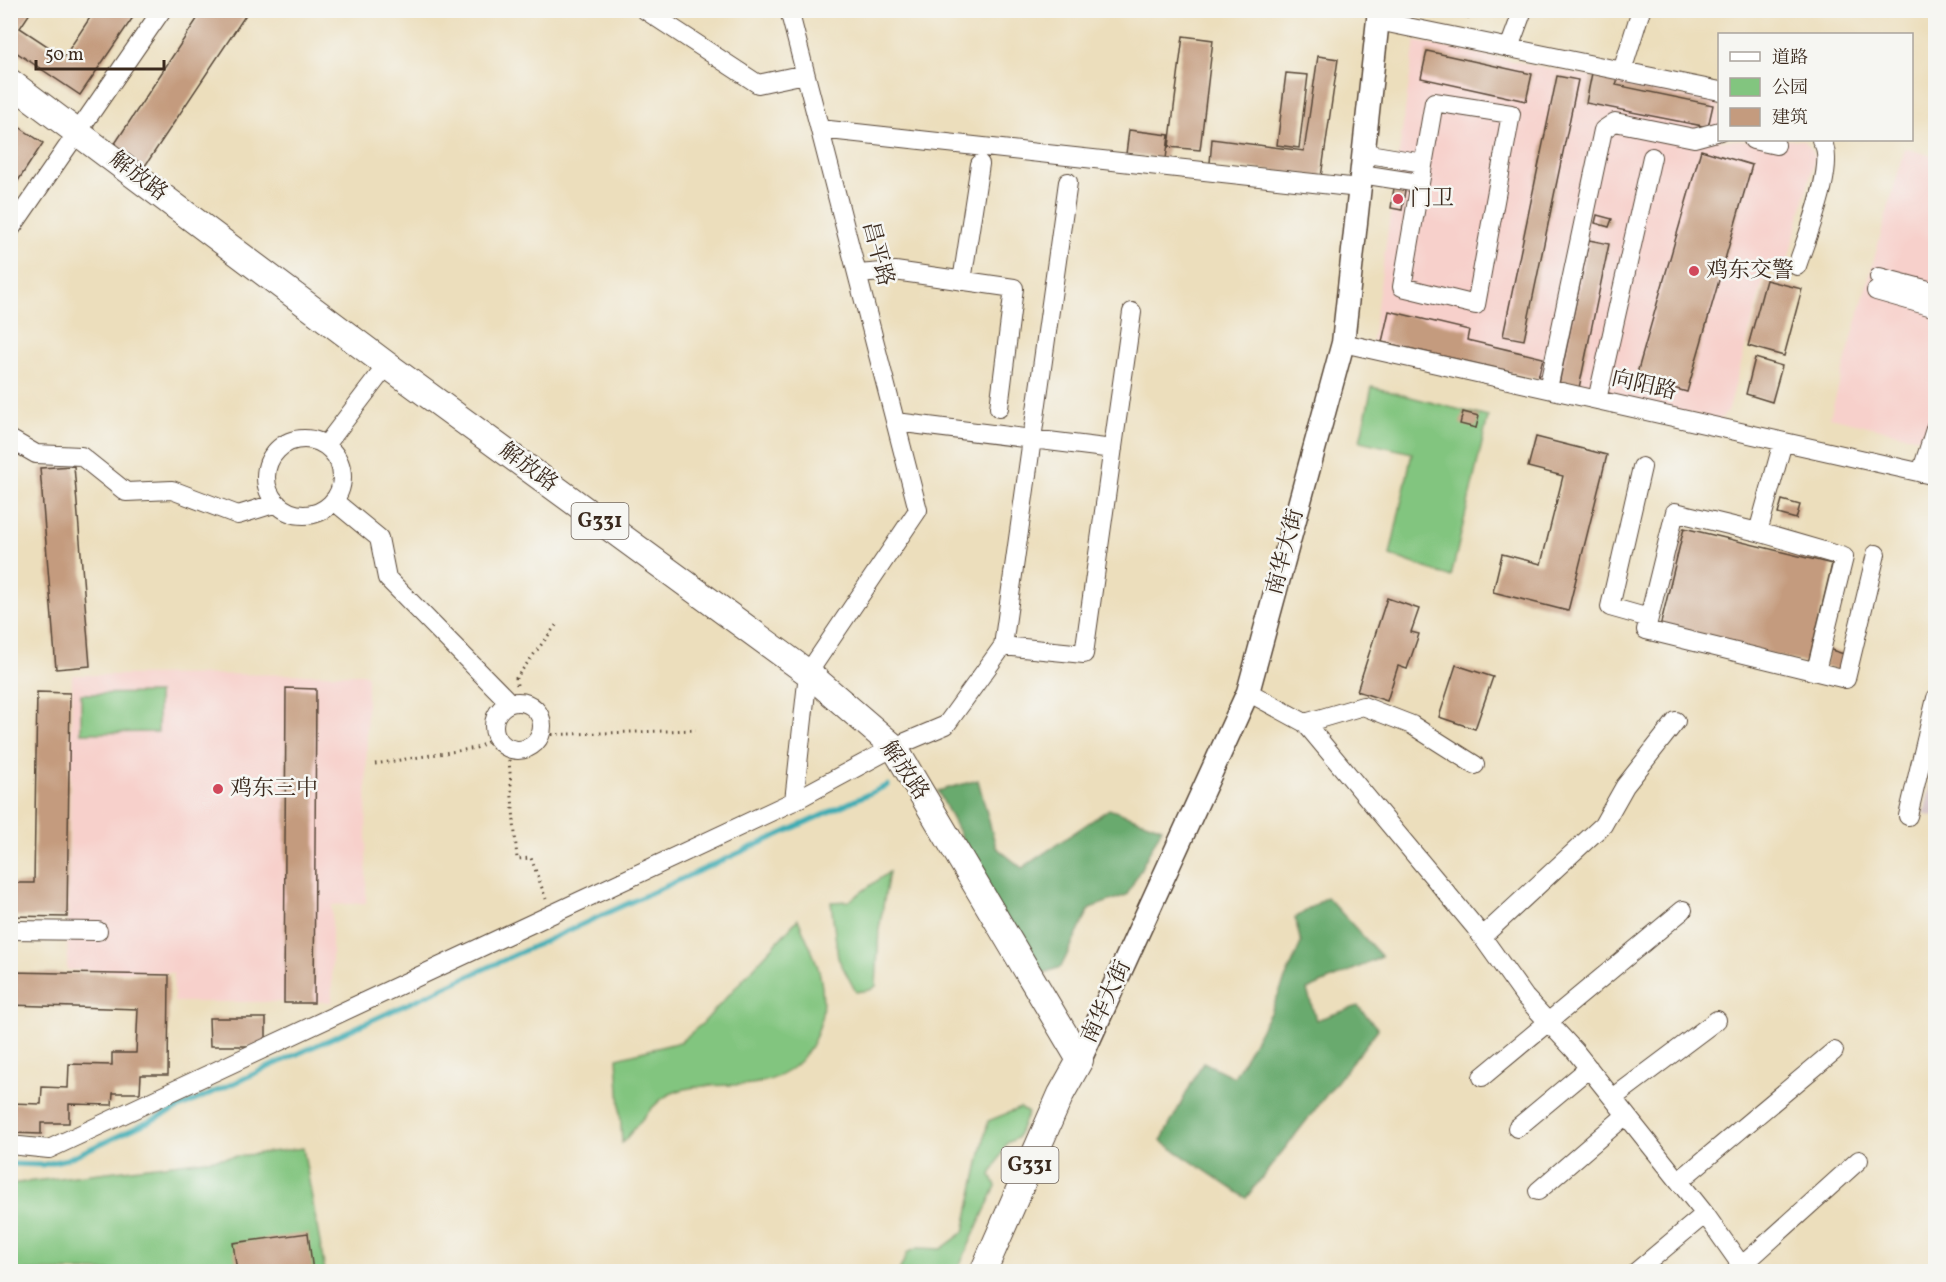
<svg xmlns="http://www.w3.org/2000/svg" width="1946" height="1282" viewBox="0 0 1946 1282" font-family="Vollkorn,'Noto Serif SC',serif">
<rect width="100%" height="100%" fill="#f6f6f2"/>
<filter id="ink" filterUnits="userSpaceOnUse"><feTurbulence type="fractalNoise" baseFrequency=".0167" numOctaves="2"/><feDisplacementMap in="SourceGraphic" scale="12" xChannelSelector="R" yChannelSelector="G"/><feConvolveMatrix kernelMatrix="1 2 1 2 8 2 1 2 1" color-interpolation-filters="sRGB"/></filter>
<filter id="wash" filterUnits="userSpaceOnUse"><feTurbulence type="fractalNoise" baseFrequency=".008" numOctaves="4" result="noise"/><feDisplacementMap in="SourceGraphic" scale="24" xChannelSelector="R" yChannelSelector="G"/><feGaussianBlur stdDeviation="1.35" result="paint"/><feColorMatrix in="noise" values="0 0 0 0 0 0 0 0 0 0 0 0 0 0 0 0 0 1.4 0 .05"/><feComposite in="paint" operator="in"/></filter>
<g filter="url(#wash)">
<rect width="100%" height="100%" fill="#ecdebc"/>
<!-- built -->
<path fill="#f7d0cb" d="M1415,41L1719,103L1720,140H1803L1813,151L1815,159L1786,268L1768,264L1728,412L1719,420L1372,341Z
M1905,148L1935,157V442L1830,417Z
M367,674L366,903L332,905V1002H174L173,973L67,970L72,675Z"/>
<!-- industrial -->
<path fill="#d2bec2" d="M1935,765V817L1924,814Z"/>
<!-- green -->
<path fill="#82c57f" stroke="#5e784e" stroke-width="1.5" d="M1372,387L1488,417L1451,577L1390,555L1412,453L1360,441Z
M158,693V732L81,733V694Z
M889,872L879,929L876,986L870,990L856,992L838,958L831,902L849,901Z
M798,919C805,937 816,956 820,975C831,1027 808,1076 752,1084C725,1087 696,1082 670,1094C654,1101 634,1130 622,1143L617,1058L680,1042L703,1023Z
M1020,1108L1028,1113L1017,1138L1007,1143L991,1175L996,1186L957,1271H899L908,1252L918,1248L941,1249L964,1232L988,1121Z
M303,1148L325,1271H11L10,1184Z"/>
<!-- forest -->
<path fill="#69aa6e" stroke="#526a46" stroke-width="1.5" d="M978,780L996,847L1022,868L1109,809L1162,828L1127,895L1090,908L1061,967L1032,977L938,791Z
M1327,897L1382,957L1307,990L1316,1020L1358,1006L1378,1029L1246,1198L1161,1141L1203,1062L1234,1077L1271,1011L1301,943L1295,918Z"/>
<g fill="none" stroke-linecap="round" stroke-linejoin="round">
<!-- stream -->
<path stroke="#3aacb4" stroke-width="5" d="M10,1164L42,1165L67,1159L888,785"/>
</g>
<g id="blocks">
<!-- building -->
<path fill="#c49b7e" d="M10,10H32L20,28L64,57L95,10H138L80,95L10,48Z
M203,10H249L143,169L112,148Z
M1440,10H1472L1470,18Z
M1183,36L1213,40L1200,150L1169,147Z
M1427,51L1532,74L1526,101L1421,78Z
M1318,56L1338,59L1321,177L1210,163L1212,139L1304,151Z
M1286,73L1308,75L1299,148L1277,145Z
M1592,73L1618,78L1616,85L1713,105L1708,127L1586,103Z
M1557,76L1578,80L1524,340L1503,336Z
M16,125L43,143L10,193V133Z
M1129,130L1169,135L1166,159L1126,154Z
M1701,150L1752,165L1687,392L1636,377Z
M1394,188L1405,190L1402,210L1391,208Z
M1597,215L1612,219L1609,227L1595,223Z
M1589,240L1609,244L1579,388L1559,384Z
M1766,280L1802,289L1784,356L1748,346Z
M1389,311L1469,330L1467,340L1543,358L1538,378L1382,342Z
M1755,358L1782,366L1772,402L1746,394Z
M1463,412L1479,416L1476,428L1460,424Z
M1536,437L1607,455L1568,611L1493,592L1502,554L1541,564L1563,476L1528,467Z
M74,466L90,666L56,669L40,468Z
M1782,500L1800,505L1796,519L1778,514Z
M1684,528L1832,564L1808,664L1660,627Z
M1387,598L1419,609L1411,632L1419,634L1407,669L1398,666L1387,701L1357,691Z
M1828,649L1844,654L1840,671L1824,667Z
M1456,665L1493,677L1475,729L1439,717Z
M286,688L316,689L314,1003H284Z
M37,692L70,693L67,917L10,916V883H34Z
M10,972L169,975L168,1075H141L140,1093H113L112,1105L69,1104V1123H41V1134L10,1133V1103L41,1104L42,1087L68,1088L69,1064L112,1065V1053H136L138,1009L10,1005Z
M209,1018H266V1046H210Z
M308,1233L313,1272H237L233,1243Z"/>
</g>
</g>
<g filter="url(#ink)">
<use href="#blocks" fill-opacity="0" stroke="#564536" stroke-width="1.5"/>
<g fill="none" stroke-linecap="round" stroke-linejoin="round">
<!-- minor casing -->
<g stroke="#564536" stroke-width="20">
<path id="minor" d="M645,10L758,84L805,74
M789,10L918,510L808,673L794,801
M1378,21L1720,91
M1509,48L1523,10
M1622,71L1641,10
M1434,102L1511,114L1476,305L1402,287Z
M820,129L1359,188
M1753,140L1776,145
M1363,153L1423,163
M1361,174L1419,183
M10,230L162,10
M1797,266C1805,241 1839,161 1821,140
M858,274L895,271L1014,288L999,408
M1879,277L1936,292
M962,281L980,164
M1876,291L1936,308
M1343,343L1936,476
M1548,389L1603,130L1615,122L1694,138L1720,131
M1597,400L1652,157
M896,422L1113,449
M10,439L36,454L81,456L126,492L172,490L238,515L277,503
M266 477a38 38 0 1 1 76 0a38 38 0 1 1-76 0Z
M1783,442L1758,532L1675,512L1646,630L1846,679L1876,554
M326,445L387,365
M1642,467L1610,607L1649,618
M1921,473L1936,426
M334,501L379,538L387,578L510,703
M1758,532L1844,557L1816,671
M1003,646L1084,654L1132,312
M1248,692L1305,723L1475,927L1525,997L1575,1051L1705,1214L1746,1272
M494 726a24 24 0 1 1 48 0a24 24 0 1 1-48 0Z
M1305,723L1363,706L1412,725L1475,765
M1908,816L1936,698
M10,930L98,931
M1482,937L1603,825L1625,786L1676,721
M1482,1077L1683,910
M1613,1098L1717,1020
M1517,1128L1589,1068
M10,1145L49,1149L794,801L894,747L946,725L1003,646L1068,182
M1679,1181L1834,1051
M1538,1191L1626,1115
M1636,1272L1705,1214
M1735,1272L1859,1160"/>
</g>
<!-- major casing -->
<g stroke="#564536" stroke-width="25">
<path id="major" d="M1080,1060L1248,692L1343,343L1379,10"/>
</g>
<!-- highway casing -->
<g stroke="#564536" stroke-width="28">
<path id="highway" d="M10,82L387,365L808,673L894,747L1080,1060
M983,1272L1061,1094L1080,1060"/>
</g>
<!-- path -->
<path stroke="#564536" stroke-width="3" stroke-dasharray="1.5 4.5" stroke-linecap="butt" d="M517,685L516,678L557,624
M540,735L696,730
M508,748L517,859L531,858L546,899
M375,764L476,748L497,737"/>
<!-- minor -->
<use href="#minor" stroke="#fff" stroke-width="18"/>
<!-- major -->
<use href="#major" stroke="#fff" stroke-width="22"/>
<!-- highway -->
<use href="#highway" stroke="#fff" stroke-width="26"/>
</g>
</g>
<!-- markers -->
<g fill="#d1495b" stroke="#f6f6f2" stroke-width="2">
<circle cx="1398" cy="199" r="6"/>
<circle cx="1694" cy="271" r="6"/>
<circle cx="218" cy="789" r="6"/>
</g>
<g text-anchor="middle" dominant-baseline="central" stroke-width="5" stroke-linejoin="round" paint-order="stroke">
<!-- shield labels -->
<g fill="#f6f6f2" stroke="#73675e" stroke-width="1.5">
<rect x="571.5" y="503" width="57" height="36" rx="4.5"/>
<rect x="1001.5" y="1147" width="57" height="36" rx="4.5"/>
</g>
<g font-size="21" font-weight="bold" fill="#3b2a1e">
<text x="600" y="521">G331</text>
<text x="1030" y="1165">G331</text>
</g>
<!-- street labels -->
<g font-size="22" fill="#3b2a1e" stroke="#f6f6f2">
<text transform="translate(138 177) rotate(37)">解放路</text>
<text transform="translate(877 254) rotate(75)">昌平路</text>
<text transform="translate(1644 386) rotate(13)">向阳路</text>
<text transform="translate(528 468) rotate(36)">解放路</text>
<text transform="translate(1286 552) rotate(-75)">南华大街</text>
<text transform="translate(904 771) rotate(55)">解放路</text>
<text transform="translate(1107 1002) rotate(-65)">南华大街</text>
</g>
<!-- poi labels -->
<g font-size="22" fill="#3b2a1e" stroke="#f6f6f2" text-anchor="start">
<text x="1410" y="199">门卫</text>
<text x="1706" y="271">鸡东交警</text>
<text x="230" y="789">鸡东三中</text>
</g>
</g>
<!-- margin -->
<rect width="1946" height="1282" fill="none" stroke="#f6f6f2" stroke-width="36"/>
<!-- legend -->
<rect x="1718" y="33" width="195" height="108" fill="#f6f6f2" stroke="#aba49d" stroke-width="1.5"/>
<rect x="1730" y="52" width="30" height="9" fill="#ffffff" stroke="#aba49d" stroke-width="1.5"/>
<text x="1772" y="63" font-size="18" fill="#3b2a1e">道路</text>
<rect x="1730" y="78" width="30" height="18" fill="#82c57f" stroke="#aba49d" stroke-width="1.5"/>
<text x="1772" y="93" font-size="18" fill="#3b2a1e">公园</text>
<rect x="1730" y="108" width="30" height="18" fill="#c49b7e" stroke="#aba49d" stroke-width="1.5"/>
<text x="1772" y="123" font-size="18" fill="#3b2a1e">建筑</text>
<!-- scale -->
<path d="M36 60v9h128v-9" fill="none" stroke="#3b2a1e" stroke-width="3"/>
<text x="45" y="60" font-size="18" fill="#3b2a1e" stroke="#f6f6f2" stroke-width="4.5" paint-order="stroke">50 m</text>
</svg>
